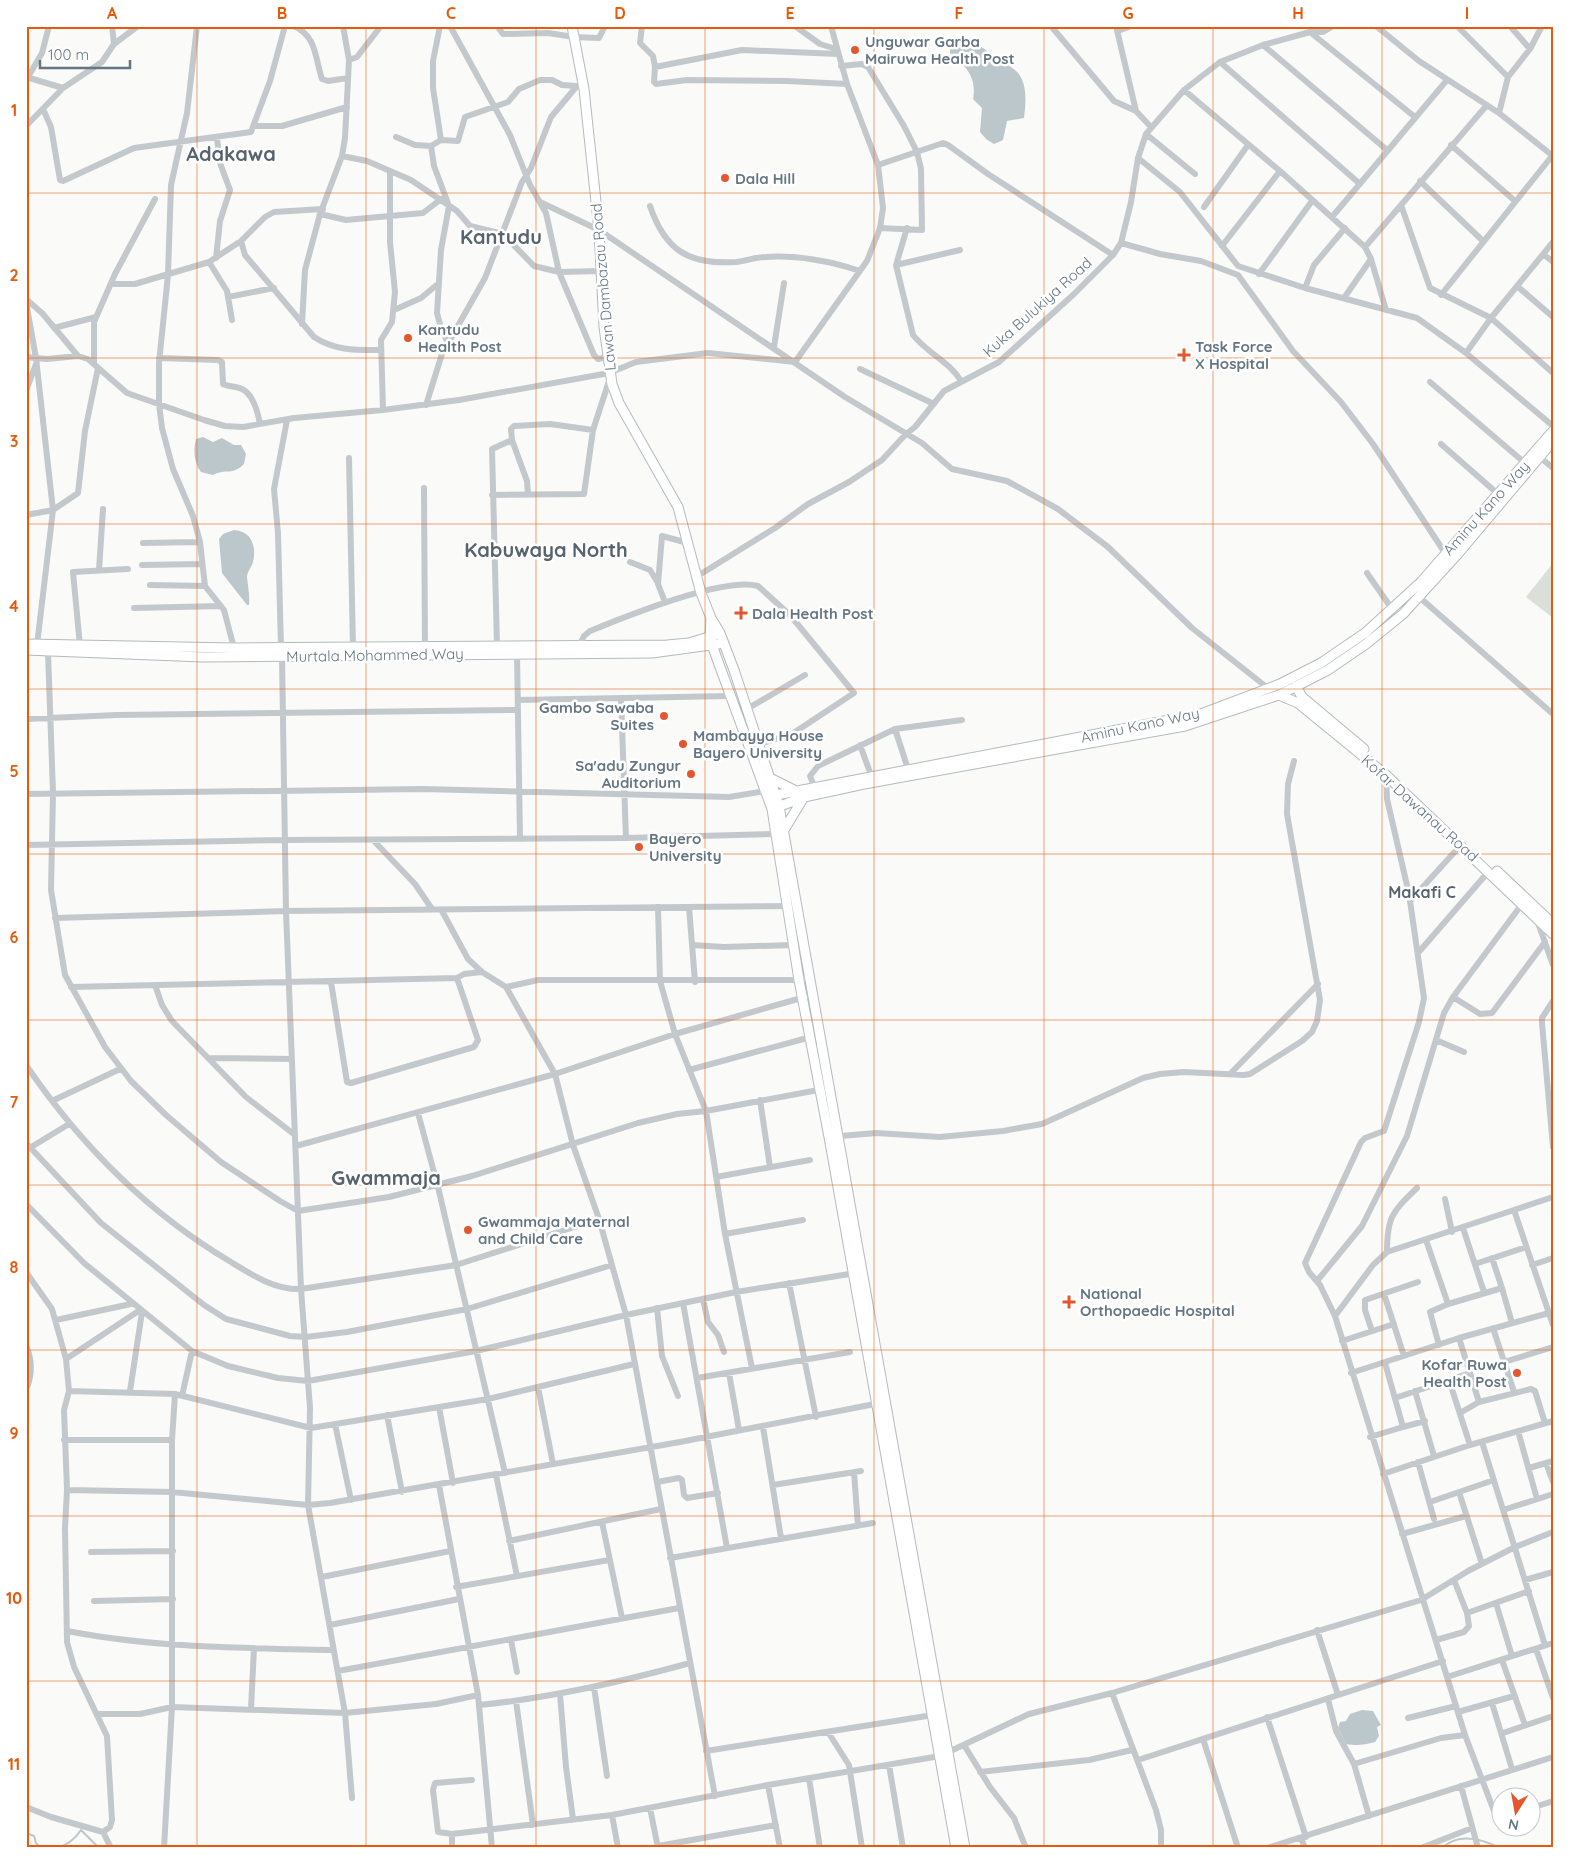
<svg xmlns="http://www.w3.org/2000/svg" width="1579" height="1874" viewBox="0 0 1579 1874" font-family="Quicksand,sans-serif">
<rect width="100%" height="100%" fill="#fafaf8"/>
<!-- green -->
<path fill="#dadfd7" d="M1553,563V618L1526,597Z"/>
<!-- water -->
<path fill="#bbc7cb" d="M965,39C978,43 984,49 995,57C1001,61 1009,65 1015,70C1028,81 1026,102 1024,118L1007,121L1003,140L994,144L986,139L980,132L982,108L973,99C977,77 966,66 950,53V46Z
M203,437L213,442L222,438L234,445H241L246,454L244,464C232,476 226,468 213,475L201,472C194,463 193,450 196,439Z
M234,530C251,531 257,546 253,562C251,568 247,572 247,577C248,587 250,596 249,605H247L222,573L219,539L223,534Z
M26,1340C35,1353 36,1373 30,1388L26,1389Z
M1362,1710L1373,1711L1381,1725L1377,1727L1379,1736L1375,1742C1364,1745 1357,1746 1346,1744L1338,1728L1340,1722L1346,1721L1350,1714Z"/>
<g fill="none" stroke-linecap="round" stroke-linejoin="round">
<!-- stream -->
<path stroke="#bbc7cb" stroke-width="2" d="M26,1833L34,1836L36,1843L41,1848
M56,1848C66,1846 75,1839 81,1830L99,1848
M1442,1848C1459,1832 1482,1839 1500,1848"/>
<!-- secondary casing -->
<g stroke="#b3babf" stroke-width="11">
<path id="secondary" d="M572,26L584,89L599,230L604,327L612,384L619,403L678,507L701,593L711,618L720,633L734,670L779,806L965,1848
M711,618L710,636L712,645L772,809L799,980L829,1137L956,1848
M26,644L234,648L667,645L689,643L715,635
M26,650L203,657L652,653L718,644
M1296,686L1302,697L1364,749
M1279,695L1298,703L1386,775L1553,934
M770,778L794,790
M771,796L1201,714L1280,684L1321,663L1365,633L1421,582L1553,431
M775,808L804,797L864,784L1185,726L1279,695L1328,670L1366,644L1403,614L1456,556L1553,441
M784,830L804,797
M1497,871L1553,924"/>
</g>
<!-- street -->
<path stroke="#c3c8cc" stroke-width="6" d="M112,26L114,44
M197,26L187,113L171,185L168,275L159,363V404L162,428L173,469L193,516L200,542L205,586L224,610L234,648
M293,26C317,35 315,59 322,79L328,81L348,78
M440,26L433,61V88L441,140
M450,26L510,135L530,185L546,213L559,272L594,355L598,359L607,357
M497,26L503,34L548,33L574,37L599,38L605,26
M642,26L640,43L653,56L655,67L654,82L656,84L687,80L787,81L847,84
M679,26H681
M795,26L820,44L836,49
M1051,26L1114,101L1136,111
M1116,26L1136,111L1151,127
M1376,26L1419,61L1499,113L1553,156
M1457,26L1508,77
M1510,26L1530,49
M1118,31L1131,26
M1310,32L1415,117
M1263,45L1387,150
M349,60L357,57L381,26
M1220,62L1360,184
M841,66L862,64L868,67L904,126L917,152L921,169L922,230L880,228
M655,67L742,50L838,54
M26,77L63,88
M28,77L42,53L49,26
M1184,90L1280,171L1365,247L1371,259L1386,310
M43,109L51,127L60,180L63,181L134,148L251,132L270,81L285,26
M1499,113L1508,77L1530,49L1542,26
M26,126L63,88L102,62L114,44L138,26
M254,126H282L347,107
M1146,134L1195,174
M396,137L415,145L431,146L441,140L458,141L465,117L508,102L519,89L540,80H552L562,85L577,86
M1451,145L1515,201
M431,146L434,166L449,206L441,250L437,313L441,328L448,343
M342,156L367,161L411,180L457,211L470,226L503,234L534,266L559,272L601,271
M1138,158L1180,192L1238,266L1305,288L1417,318L1466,353L1553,426
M878,165L943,143L948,145L988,174L1113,255
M1420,181L1483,241
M540,202L599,230L845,397L922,443L952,469L1007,481L1058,509L1108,547L1192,628L1269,689
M1401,205L1430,288L1491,318L1553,373
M650,206C665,250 688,265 736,262C746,261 756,257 766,257C796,255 831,261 860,271
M1204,207L1248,145
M320,214L346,220L423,213L441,199
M1332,217L1447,80
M907,228L896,265L913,335C927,353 949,361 961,381
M241,241L245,255L314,337C335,351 357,350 381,350
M1121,243L1160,254L1201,261L1238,275L1293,351L1341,402L1373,444L1445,553
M1222,246L1280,171
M1365,247L1487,105
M1543,254L1553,262
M216,258L220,221L230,190L220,163L217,138
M209,262L227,291L232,320
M896,265L960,250
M1259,274L1312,201
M111,284H135L209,262L241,241L265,217L274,212L323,209
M1517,286L1553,317
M1305,288L1314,265L1345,228
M1441,295L1552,156
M228,297L274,288
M1344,298L1371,259
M26,299L42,313L78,356
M26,302L36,358L53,510L37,645
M394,310L421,298L439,283
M302,324L305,270L320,214L342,156L345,138L349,60L343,26
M54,328L96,317
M774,347L784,283
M1466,353L1491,318L1553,242
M26,357L47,359L78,356L88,359L127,393L204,420L225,426L243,427L294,418L383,410L459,400L609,373L636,362L708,353L795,362L867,261L880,228L883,208L878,165L847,84L831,26
M159,358L218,360L222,362L223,384C229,387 236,386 242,389C254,395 258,413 260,424
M94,362V322L115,274L155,199
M860,369L934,404
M1430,382L1525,463
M26,391L36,364
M426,405L442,354L485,278L522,182L531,168L551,117L577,86L583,84
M383,410L381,340L392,322L395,292L390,242V171
M512,440L527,481L528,494
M1441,444L1498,494
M1537,455L1553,468
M349,458L353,648
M424,488L425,647
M492,495L584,494L593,430
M26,515L53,510L78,493L85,431L98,368
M143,543L200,542
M630,562L650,570L658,583
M142,565L202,564
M99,570L103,509
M1367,573L1392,609
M696,577L775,528L808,504L849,482L882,460L905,435L915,427L944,391L999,362L1074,294L1113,255L1121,243L1131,202L1138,158L1146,134L1184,90L1220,62L1263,45L1310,32H1323L1333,26
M150,585L205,586
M1418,596L1553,714
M665,602L658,584L662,536L688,543
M134,608L221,606
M80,646L73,572L128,569
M497,646L492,449L512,440L511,429L514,426L550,424L593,430L610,378
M579,646L584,636L590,631C624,617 724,576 758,586L790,615L854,693L792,734L760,744
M281,648L278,533L274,489L287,420
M48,652L53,793L51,890L65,975L105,1047L131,1081L166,1115L221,1162L280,1201L298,1211L389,1197L472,1176L638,1123L677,1114L706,1111L829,1088
M517,654L520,839
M282,656L286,911L301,1289L310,1408L308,1505L345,1713L352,1798
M621,698L626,838
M518,700L730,696
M747,709L805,675
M26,719L117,715L518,710
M895,729L908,769
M860,745L871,775
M1386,775L1387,799L1409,894L1424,998L1419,1022L1384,1131L1365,1138L1361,1142L1305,1263L1309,1272L1320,1285L1335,1316L1465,1735L1494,1811L1502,1815
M814,786L810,776L818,766L895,729L962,720
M26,794L423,789L729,797L766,791
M373,840L415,884L432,909
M26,845L285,840L626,838L776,834
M1410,901L1461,845
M658,907L660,981L675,1034L706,1111L725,1234L752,1368
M689,907L695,982
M442,911L468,959L482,972L506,987L555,1074L573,1145L599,1219L626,1315L715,1796
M55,918L286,911L798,906
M1537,920L1553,965
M692,945L724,947L793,945
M1418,953L1489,871
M331,982L347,1082L351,1083L474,1047L478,1040L457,978
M155,985L162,1005L172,1021L246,1097L295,1135
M71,987L457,978L464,974L482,972
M506,987L538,980H799L810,977
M1453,997L1480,1014L1492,1013L1545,942
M1553,1001L1542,1018V1023L1553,1147
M1436,1040L1464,1052
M209,1058L292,1059
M26,1065C80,1144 148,1213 231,1262C252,1275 275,1290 301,1289L456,1265L599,1219
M689,1070L811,1037
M1230,1074L1318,984
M760,1100L770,1167
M52,1101L120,1069
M418,1113L438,1187L505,1473
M829,1137L876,1133L940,1137L1003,1131L1042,1124L1143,1078L1160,1074L1184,1072L1244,1075L1250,1074L1302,1041L1312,1032L1317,1021L1320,1000L1287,814L1288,784L1294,761
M26,1143L101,1223L204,1305L226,1319L290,1336L306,1337L347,1332L467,1309L612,1265
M296,1146L555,1074L675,1034L805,997
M28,1149L69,1124
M716,1177L810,1160
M1445,1199L1452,1232
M26,1204L84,1263L192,1351L228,1366L278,1378L308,1381L476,1351L626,1315L736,1292L856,1273
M1514,1210L1553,1197
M1463,1228L1484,1292
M725,1234L803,1220
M1426,1240L1448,1304L1502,1288L1512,1323
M1387,1252C1387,1217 1392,1212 1417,1188
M1492,1258L1502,1288
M1475,1264L1526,1247
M1532,1265L1553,1258
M26,1272L52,1309L66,1359L69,1391L64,1410L67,1490L65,1528L67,1642L74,1667L107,1736L112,1820L110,1827L103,1832L51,1817L26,1807
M1317,1281L1362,1226L1407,1136L1444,1013L1453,997L1522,904
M789,1283L816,1417
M1384,1294L1404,1356
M703,1299L708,1322L718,1335L724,1352
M683,1303L727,1548
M657,1308L662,1356L678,1396
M1335,1316L1373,1265L1387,1252L1514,1210L1553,1325
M56,1320L131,1304
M1493,1328L1514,1392
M1372,1331L1365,1310V1300L1418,1282
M1459,1338L1479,1402
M1342,1341L1394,1324
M1439,1345L1430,1312L1448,1304
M66,1359L140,1310
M1504,1362L1553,1347
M729,1373L739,1430
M1351,1373L1459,1338L1549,1313
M697,1378L850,1352
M1449,1380L1470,1445
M538,1387L553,1464
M69,1391L175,1394L311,1428L488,1399L634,1364
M130,1391L142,1312
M1415,1391L1434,1456
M182,1396L192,1351
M1395,1398L1470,1373
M439,1407L453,1483
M1460,1413L1479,1402L1531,1389L1535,1391L1545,1423
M387,1415L402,1492
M335,1424L351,1500
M763,1427L781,1538
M1403,1427L1425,1421
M1518,1431L1537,1499
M1370,1437L1403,1427L1385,1363
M64,1440H172
M1482,1442L1545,1645
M1418,1462L1434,1519
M1546,1463L1553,1482
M1529,1468L1553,1461
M854,1472L858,1526
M1383,1474L1470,1445L1553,1421
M496,1475L517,1576
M657,1482L679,1478L682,1480L684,1495L687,1498L718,1493
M439,1485L478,1695L492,1848
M773,1485L861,1471
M67,1490L172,1492L308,1505L330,1503L680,1442L880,1403
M1459,1492L1482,1564
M1430,1502L1494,1480
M1503,1510L1553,1494
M602,1522L622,1618
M1402,1534L1466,1516
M509,1541L661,1509
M91,1552L173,1551
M670,1558L873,1523
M322,1577L450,1551
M1525,1580L1553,1572
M456,1587L609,1560
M94,1601L173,1599
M1496,1603L1512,1656
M1467,1613L1529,1591
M330,1625L459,1599
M1317,1630L1338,1695
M67,1631C155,1648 244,1648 333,1650
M511,1640L517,1672
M1436,1640L1464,1632L1469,1626L1467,1613L1454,1580
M1536,1649L1553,1698
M1502,1660L1525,1725
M338,1671L679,1608
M1447,1677L1553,1643
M594,1687L607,1776
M1112,1693L1156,1810L1161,1830V1848
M560,1694L566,1767L573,1819
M1328,1699L1336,1731L1354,1764L1369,1816
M516,1701L533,1825
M1492,1703L1512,1769
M479,1705C551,1698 621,1682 690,1663
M251,1709L254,1648
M1458,1712L1514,1696
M98,1714H140L172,1707L345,1713L436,1704L478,1695
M1267,1717L1306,1837
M1408,1718L1456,1706
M828,1732L849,1765L862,1848
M1503,1733L1553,1716
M1203,1739L1238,1848
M964,1745L990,1787L1014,1818L1026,1848
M706,1751L933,1715
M1138,1760L1443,1661
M1354,1764L1441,1738L1465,1735
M889,1765L903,1848
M980,1772L1089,1760L1132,1750
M809,1778L820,1848
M472,1780L435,1783L433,1790L438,1832L452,1834L612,1815L768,1785L940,1756L1029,1714L1112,1693L1421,1600L1468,1571L1515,1547L1553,1532
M768,1785L780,1848
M1461,1786L1478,1848
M650,1808L658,1848
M1532,1808L1553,1801
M612,1815L618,1848
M103,1832L111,1848
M1301,1838L1305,1848
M658,1846L776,1825
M164,1848L172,1707V1440L175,1394
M452,1848V1834
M1267,1848L1553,1757
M1421,1848L1472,1828"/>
<!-- secondary -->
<use href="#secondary" stroke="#fff" stroke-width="9"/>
</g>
<!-- grid -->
<path fill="none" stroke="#e8590c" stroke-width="1" stroke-opacity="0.55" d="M197,26V1848M366,26V1848M536,26V1848M705,26V1848M874,26V1848M1044,26V1848M1213,26V1848M1382,26V1848M26,193H1553M26,358H1553M26,524H1553M26,689H1553M26,854H1553M26,1020H1553M26,1185H1553M26,1350H1553M26,1516H1553M26,1681H1553"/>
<!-- markers -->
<g fill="#e4572e" stroke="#fff" stroke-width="2">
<circle cx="855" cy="50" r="5"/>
<circle cx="725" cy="178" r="5"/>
<circle cx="408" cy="338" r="5"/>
<path d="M1181.5 347.5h5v5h5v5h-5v5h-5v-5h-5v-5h5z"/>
<path d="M738.5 605.5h5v5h5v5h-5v5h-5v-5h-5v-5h5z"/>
<circle cx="664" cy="716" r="5"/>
<circle cx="683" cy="744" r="5"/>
<circle cx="691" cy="774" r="5"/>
<circle cx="639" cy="847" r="5"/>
<circle cx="468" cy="1230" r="5"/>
<path d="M1066.5 1294.5h5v5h5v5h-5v5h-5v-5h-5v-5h5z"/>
<circle cx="1517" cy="1373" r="5"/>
</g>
<g text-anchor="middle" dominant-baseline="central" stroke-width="5" stroke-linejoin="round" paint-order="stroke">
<!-- poi labels -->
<g font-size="15" font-weight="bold" fill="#657683" stroke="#fff" text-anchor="start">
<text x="865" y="41">Unguwar Garba<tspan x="865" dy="17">Mairuwa Health Post</tspan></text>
<text x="735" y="178">Dala Hill</text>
<text x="418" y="329">Kantudu<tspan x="418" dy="17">Health Post</tspan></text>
<text x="1195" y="346">Task Force<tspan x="1195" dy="17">X Hospital</tspan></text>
<text x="752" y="613">Dala Health Post</text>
<text x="654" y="707" text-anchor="end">Gambo Sawaba<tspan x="654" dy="17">Suites</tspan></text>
<text x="693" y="735">Mambayya House<tspan x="693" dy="17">Bayero University</tspan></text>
<text x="681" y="765" text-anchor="end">Sa'adu Zungur<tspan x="681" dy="17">Auditorium</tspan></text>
<text x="649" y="838">Bayero<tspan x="649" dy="17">University</tspan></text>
<text x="478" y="1221">Gwammaja Maternal<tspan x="478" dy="17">and Child Care</tspan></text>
<text x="1080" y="1293">National<tspan x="1080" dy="17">Orthopaedic Hospital</tspan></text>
<text x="1507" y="1364" text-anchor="end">Kofar Ruwa<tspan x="1507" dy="17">Health Post</tspan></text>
</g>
<!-- street labels -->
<g font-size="15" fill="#657683" stroke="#fff">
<text transform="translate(603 287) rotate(-95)">Lawan Dambazau Road</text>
<text transform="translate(1037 307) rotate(-42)">Kuka Bulukiya Road</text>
<text transform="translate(1486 508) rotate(-48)">Aminu Kano Way</text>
<text transform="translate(375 655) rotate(-1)">Murtala Mohammed Way</text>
<text transform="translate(1140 725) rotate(-12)">Aminu Kano Way</text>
<text transform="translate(1420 808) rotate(42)">Kofar Dawanau Road</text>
</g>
<!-- neighbourhood labels -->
<g font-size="16" font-weight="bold" fill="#57646e" stroke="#fff">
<text x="1422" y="892">Makafi C</text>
</g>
<!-- district labels -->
<g font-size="20" font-weight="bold" fill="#57646e" stroke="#fff">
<text x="231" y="153">Adakawa</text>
<text x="501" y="236">Kantudu</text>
<text x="546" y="549">Kabuwaya North</text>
<text x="386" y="1177">Gwammaja</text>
</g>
</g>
<!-- border -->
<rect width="1579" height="1874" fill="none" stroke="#ffffff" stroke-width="55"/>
<!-- north arrow -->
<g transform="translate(1516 1812) rotate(191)"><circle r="24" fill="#ffffff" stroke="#c1c8cd"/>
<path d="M0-4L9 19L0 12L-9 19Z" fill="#e4572e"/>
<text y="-8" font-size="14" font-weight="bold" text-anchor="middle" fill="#657683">N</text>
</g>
<!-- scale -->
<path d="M40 60v8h90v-8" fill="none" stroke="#657683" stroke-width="2.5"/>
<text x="48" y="60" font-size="15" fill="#657683" stroke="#ffffff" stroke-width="4" paint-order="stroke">100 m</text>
<rect x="28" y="28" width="1524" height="1818" fill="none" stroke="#e8590c" stroke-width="2"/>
<g font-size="16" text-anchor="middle" font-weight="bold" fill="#e8590c">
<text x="112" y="19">A</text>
<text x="282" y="19">B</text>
<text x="451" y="19">C</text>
<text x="620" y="19">D</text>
<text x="790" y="19">E</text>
<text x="959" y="19">F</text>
<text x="1128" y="19">G</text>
<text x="1298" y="19">H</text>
<text x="1467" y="19">I</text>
<text x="14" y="116">1</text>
<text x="14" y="281">2</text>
<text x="14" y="447">3</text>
<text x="14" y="612">4</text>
<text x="14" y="777">5</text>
<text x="14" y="943">6</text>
<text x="14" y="1108">7</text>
<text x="14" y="1273">8</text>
<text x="14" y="1439">9</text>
<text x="14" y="1604">10</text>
<text x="14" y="1770">11</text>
</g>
</svg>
